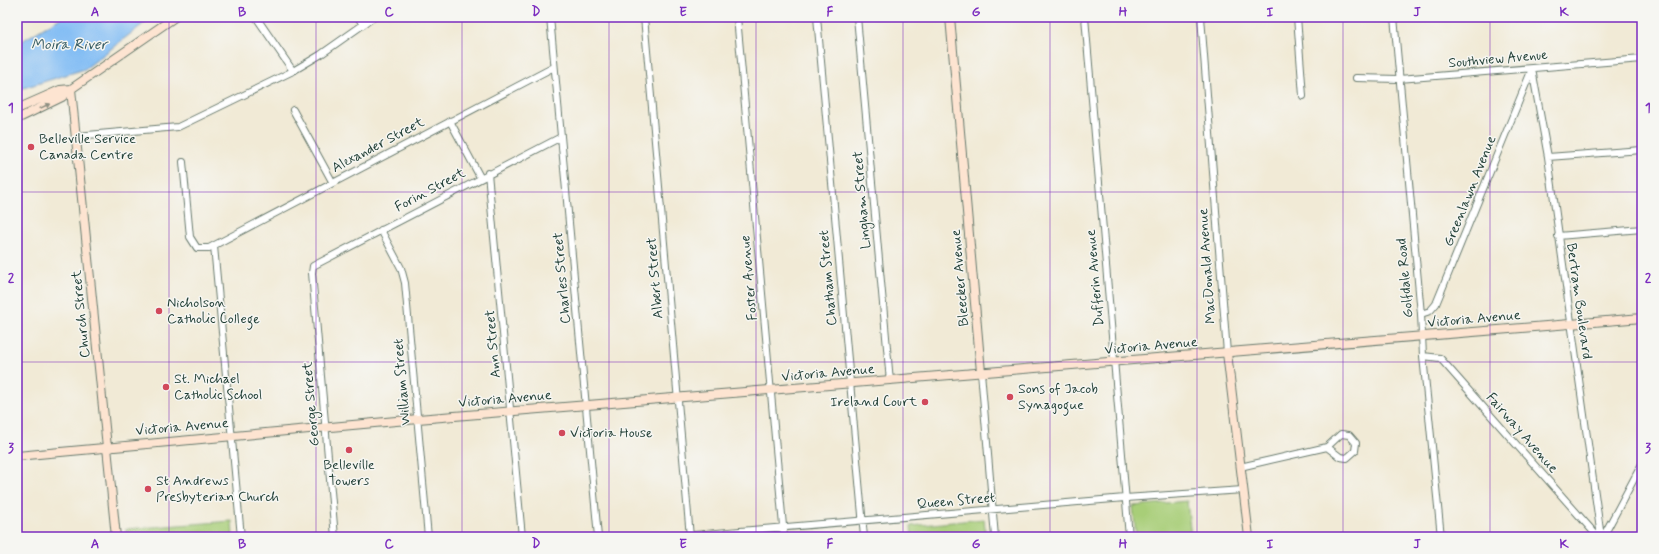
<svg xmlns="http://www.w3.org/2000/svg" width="1659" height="554" viewBox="0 0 1659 554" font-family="Mynerve,sans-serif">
<rect width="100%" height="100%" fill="#f6f6f2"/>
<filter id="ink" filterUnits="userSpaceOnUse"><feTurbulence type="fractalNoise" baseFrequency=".025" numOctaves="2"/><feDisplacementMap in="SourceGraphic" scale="8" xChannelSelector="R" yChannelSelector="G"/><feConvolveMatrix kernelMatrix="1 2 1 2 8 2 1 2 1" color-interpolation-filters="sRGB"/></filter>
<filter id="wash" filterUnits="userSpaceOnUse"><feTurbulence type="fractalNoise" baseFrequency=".012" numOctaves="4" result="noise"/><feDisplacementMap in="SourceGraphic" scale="16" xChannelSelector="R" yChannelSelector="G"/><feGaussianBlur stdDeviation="0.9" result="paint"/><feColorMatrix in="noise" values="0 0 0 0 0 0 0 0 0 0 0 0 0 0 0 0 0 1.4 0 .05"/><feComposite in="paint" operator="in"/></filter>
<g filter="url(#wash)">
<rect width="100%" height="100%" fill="#f1ead6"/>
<!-- green -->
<path fill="#a8ce78" stroke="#648656" d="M1187,501L1191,537H1136L1133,506Z
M984,519L986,537H912L911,526Z
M232,521L233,537H126V529Z"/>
<!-- water -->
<path fill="#83bdf4" stroke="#517d94" d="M62,17H145L147,21L85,69L17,90V44Z"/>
</g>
<g filter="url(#ink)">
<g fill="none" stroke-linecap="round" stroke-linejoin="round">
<!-- street casing -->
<g stroke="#687a6d" stroke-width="8">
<path id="street" d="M256,17L293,71
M358,17L363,25
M550,17L598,537
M644,17L690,537
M737,17L784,537
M817,17L864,537
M857,17L890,381
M1085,17L1129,537
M1201,17L1227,353
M1297,17L1303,96
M1394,17L1421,314L1423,356L1441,537
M1532,69L1548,157L1601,537
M1356,78L1399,79L1642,59
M293,110L333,183
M450,121L480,177
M76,136L178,127L293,71L320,55L374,17
M1548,157L1642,150
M183,162L190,237L197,248H209L554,67
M488,173L522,537
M381,230L401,268L405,283L428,537
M1558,236L1642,229
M214,246L241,537
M1421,314L1430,311L1436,304L1532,69
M1423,356L1440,358L1598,537
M981,372L995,537
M1240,467L1327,447L1340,457L1347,458L1355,451L1356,443L1349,435L1341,434L1327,447
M99,537L116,535
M335,537L312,273L313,266L561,137
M671,537L1125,498L1243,490
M1603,537L1642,464
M1640,537H1642"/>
</g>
<!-- secondary casing -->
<g stroke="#687a6d" stroke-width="10">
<path id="secondary" d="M950,17L981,372
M71,89L116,537
M17,109L60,90L71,89
M17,119L62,97L71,89L175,17
M1227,353L1249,537
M17,456L418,419L1642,318"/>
</g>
<!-- street -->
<use href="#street" stroke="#fff" stroke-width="6"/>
<!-- secondary -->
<use href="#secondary" stroke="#fde4d1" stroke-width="8"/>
</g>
<!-- one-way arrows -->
<defs><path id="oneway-solid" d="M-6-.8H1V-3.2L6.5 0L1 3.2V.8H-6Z"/></defs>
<use fill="#8e9082" href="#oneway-solid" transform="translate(45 106) rotate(-26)"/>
</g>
<!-- grid -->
<path fill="none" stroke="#7b2cbf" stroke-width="1" stroke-opacity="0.55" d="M169,17V537M316,17V537M462,17V537M609,17V537M756,17V537M903,17V537M1050,17V537M1197,17V537M1343,17V537M1490,17V537M17,192H1642M17,362H1642"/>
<!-- markers -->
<g fill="#d1495b" stroke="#f6f6f2" stroke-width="1.5">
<circle cx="31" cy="147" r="4"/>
<circle cx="159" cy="311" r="4"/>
<circle cx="166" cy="387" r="4"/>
<circle cx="1010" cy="397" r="4"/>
<circle cx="925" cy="402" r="4"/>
<circle cx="562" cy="433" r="4"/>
<circle cx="349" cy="450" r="4"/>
<circle cx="148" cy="489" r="4"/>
</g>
<g text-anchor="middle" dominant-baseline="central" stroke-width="3" stroke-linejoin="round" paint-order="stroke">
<!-- street labels -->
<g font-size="14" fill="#1f3d34" stroke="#f6f6f2">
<text transform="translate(1498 59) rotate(-5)">Southview Avenue</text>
<text transform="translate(378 145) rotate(-28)">Alexander Street</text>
<text transform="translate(430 190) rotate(-28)">Forin Street</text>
<text transform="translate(1470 191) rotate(-68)">Greenlawn Avenue</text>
<text transform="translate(862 200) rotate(-95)">Lingham Street</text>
<text transform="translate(1207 266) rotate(-94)">MacDonald Avenue</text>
<text transform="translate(562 278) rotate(-95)">Charles Street</text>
<text transform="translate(655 278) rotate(-95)">Albert Street</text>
<text transform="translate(749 278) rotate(-95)">Foster Avenue</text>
<text transform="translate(828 278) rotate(-95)">Chatham Street</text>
<text transform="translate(960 278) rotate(-95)">Bleecker Avenue</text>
<text transform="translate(1095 278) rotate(-95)">Dufferin Avenue</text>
<text transform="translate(1405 278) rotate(-95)">Golfdale Road</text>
<text transform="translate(1579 301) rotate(82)">Bertram Boulevard</text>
<text transform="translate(81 314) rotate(-96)">Church Street</text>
<text transform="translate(1474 319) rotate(-5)">Victoria Avenue</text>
<text transform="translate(493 344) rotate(-95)">Ann Street</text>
<text transform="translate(1151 346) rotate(-5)">Victoria Avenue</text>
<text transform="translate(828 373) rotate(-5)">Victoria Avenue</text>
<text transform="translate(402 382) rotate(-95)">William Street</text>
<text transform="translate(505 399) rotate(-5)">Victoria Avenue</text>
<text transform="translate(311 404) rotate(-95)">George Street</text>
<text transform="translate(182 427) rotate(-5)">Victoria Avenue</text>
<text transform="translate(1522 433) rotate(49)">Fairway Avenue</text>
<text transform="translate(956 501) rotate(-5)">Queen Street</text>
</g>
<!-- poi labels -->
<g font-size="14" fill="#1f3d34" stroke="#f6f6f2" text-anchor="start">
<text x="39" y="139">Belleville Service<tspan x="39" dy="16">Canada Centre</tspan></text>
<text x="167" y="303">Nicholson<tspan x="167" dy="16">Catholic College</tspan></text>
<text x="174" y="379">St. Michael<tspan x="174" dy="16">Catholic School</tspan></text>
<text x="1018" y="389">Sons of Jacob<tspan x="1018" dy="16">Synagogue</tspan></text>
<text x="917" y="402" text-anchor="end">Ireland Court</text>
<text x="570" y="433">Victoria House</text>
<text x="349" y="465" text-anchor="middle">Belleville<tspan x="349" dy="16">Towers</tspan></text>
<text x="156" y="481">St Andrews<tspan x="156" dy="16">Presbyterian Church</tspan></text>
</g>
<!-- water labels -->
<g font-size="15" font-style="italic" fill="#385d64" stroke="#f6f6f2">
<text x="69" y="45">Moira River</text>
</g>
</g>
<!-- margin -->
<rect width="1659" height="554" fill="none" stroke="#f6f6f2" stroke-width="44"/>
<rect x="22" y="22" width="1615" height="510" fill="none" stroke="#7b2cbf" stroke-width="1.5"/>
<g font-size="13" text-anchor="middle" font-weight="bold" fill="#7b2cbf">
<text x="95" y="16">A</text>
<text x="242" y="16">B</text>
<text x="389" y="16">C</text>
<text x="536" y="16">D</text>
<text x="683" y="16">E</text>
<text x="830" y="16">F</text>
<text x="976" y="16">G</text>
<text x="1123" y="16">H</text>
<text x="1270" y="16">I</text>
<text x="1417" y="16">J</text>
<text x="1564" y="16">K</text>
<text x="11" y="112">1</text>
<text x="1648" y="112">1</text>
<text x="11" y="282">2</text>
<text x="1648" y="282">2</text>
<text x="11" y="452">3</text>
<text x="1648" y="452">3</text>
<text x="95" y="548">A</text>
<text x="242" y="548">B</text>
<text x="389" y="548">C</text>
<text x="536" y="548">D</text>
<text x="683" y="548">E</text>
<text x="830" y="548">F</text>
<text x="976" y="548">G</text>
<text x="1123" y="548">H</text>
<text x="1270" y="548">I</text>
<text x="1417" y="548">J</text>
<text x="1564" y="548">K</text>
</g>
</svg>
